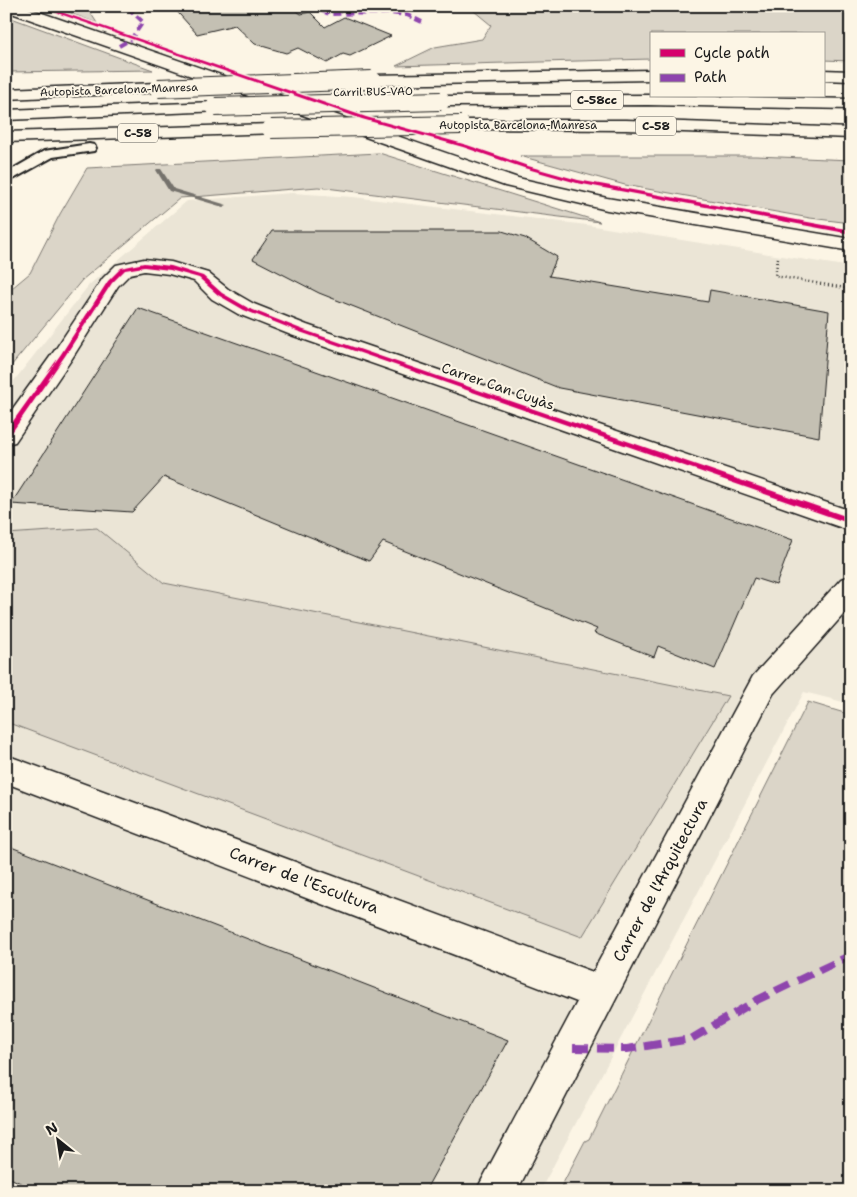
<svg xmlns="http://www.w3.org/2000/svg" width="857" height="1197" viewBox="0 0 857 1197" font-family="'Shantell Sans',sans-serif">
<rect width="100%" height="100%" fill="#fcf5e5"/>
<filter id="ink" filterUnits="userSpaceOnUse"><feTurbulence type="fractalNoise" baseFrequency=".02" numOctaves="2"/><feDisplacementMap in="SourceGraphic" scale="10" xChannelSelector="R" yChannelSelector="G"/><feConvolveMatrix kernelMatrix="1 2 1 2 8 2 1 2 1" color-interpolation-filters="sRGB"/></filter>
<g filter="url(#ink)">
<!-- built -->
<path fill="#ebe5d6" d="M292,193L353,197L587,225L851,267V704L804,692L540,1191H6V391L89,285L187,201Z"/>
<!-- green -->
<path fill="#dbd5c8" stroke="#7c7872" d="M51,6H86L97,23Z
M468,6H851V61L823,60V34H651V59L396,66L435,47L482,39L491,25Z
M6,16L153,70L6,72Z
M379,153L600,222L318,187L180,198L82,280L6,372V293L30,273L60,214L87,168Z
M520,156H756L851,160V223L810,218L625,185Z
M97,528L164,583L728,696L582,937L6,722V534Z
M808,702L851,715V1191H559L585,1141L589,1139Z"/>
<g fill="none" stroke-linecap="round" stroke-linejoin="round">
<!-- stream -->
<path fill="#75726c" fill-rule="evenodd" d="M157,169H161L174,189L227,205L223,207L169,191L156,170Z"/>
</g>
<!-- building -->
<path fill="#c4c0b3" stroke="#1c1c1c" d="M172,6H290L301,14L310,12L325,27L344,17L391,36L350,56L343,54L327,63L298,48L286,53L255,44L235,25L197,34Z
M272,231H502L525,238L557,257L549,276L708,302L710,290L829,311L819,437L559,388L319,293L253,259Z
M138,308L793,540L776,585L754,578L715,669L658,646L654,657L594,633L597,629L383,542L369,561L164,477L132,512L11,504Z
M6,845L508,1040L425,1191H37L6,1176Z"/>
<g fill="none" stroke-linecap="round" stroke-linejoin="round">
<!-- service casing -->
<g stroke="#1c1c1c" stroke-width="4">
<path id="service" d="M89,144L94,145L96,148L94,151L53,157L6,183V173L44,151Z"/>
</g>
<!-- minor casing -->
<g stroke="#1c1c1c" stroke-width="3">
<path id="minor" d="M144,259L171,262L208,273L228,289L254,304L307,325L851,511V531L291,335L238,314L212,299L194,281L169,274L144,271L130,274L118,286L71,360L15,442L6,444V418L55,350L103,278L116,265Z
M851,576V606L773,694L517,1191H476L577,1002L6,783V755L593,972L753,676L841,579Z"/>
</g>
<!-- secondary casing -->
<g stroke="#1c1c1c" stroke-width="3">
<path id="secondary" d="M6,6H22L518,178L607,198L851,239V251L607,210L505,186L6,11Z"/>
</g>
<!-- trunk casing -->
<g stroke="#1c1c1c" stroke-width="3">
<path id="trunk" d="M648,95L851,99V109L648,105L441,106L435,105L432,101L435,97L441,96Z
M215,102L221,103L224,107L221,111L6,120V110Z"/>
</g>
<!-- motorway casing -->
<g stroke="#1c1c1c" stroke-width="3">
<path id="motorway" d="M651,70V80L372,85L366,84L364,80L366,76L372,75Z
M823,70L851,71V81L823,80Z
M158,83L164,84L167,88L164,92L6,99V89Z
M461,120H626L851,128V138L626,130L455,129L452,125L455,121Z
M271,124L277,125L280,129L277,133L6,142V132Z"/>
</g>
<!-- path -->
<path stroke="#1c1c1c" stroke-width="2.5" stroke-dasharray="1 3" stroke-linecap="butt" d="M778,258L775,276L851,289"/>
<!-- service -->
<use href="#service" fill="#fcf5e5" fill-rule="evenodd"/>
<!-- minor -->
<use href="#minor" fill="#fcf5e5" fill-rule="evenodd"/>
<!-- secondary -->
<use href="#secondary" fill="#fcf5e5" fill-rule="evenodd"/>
<!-- trunk -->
<use href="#trunk" fill="#fcf5e5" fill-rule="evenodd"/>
<!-- motorway -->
<use href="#motorway" fill="#fcf5e5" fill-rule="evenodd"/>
<!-- trunk-bridge casing -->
<g stroke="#1c1c1c" stroke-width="20" stroke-linecap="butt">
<path id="trunk-bridge" d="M215,107L441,101"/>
</g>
<!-- motorway-bridge casing -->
<g stroke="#1c1c1c" stroke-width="20" stroke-linecap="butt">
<path id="motorway-bridge" d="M158,88L372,80
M271,129L461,125"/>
</g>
<!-- trunk-bridge -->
<use href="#trunk-bridge" stroke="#fcf5e5" stroke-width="18"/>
<!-- motorway-bridge -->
<use href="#motorway-bridge" stroke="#fcf5e5" stroke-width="18"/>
<!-- quiet-far1 -->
<path stroke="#8e44ad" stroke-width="4" stroke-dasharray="8 4" stroke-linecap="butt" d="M310,6L329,14L390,13L407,15L422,22
M119,46L131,39L143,22L126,6"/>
<!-- quiet -->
<path stroke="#8e44ad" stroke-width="8" stroke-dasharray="16 8" stroke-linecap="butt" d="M573,1048L627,1049L691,1039L757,1000L851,955"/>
<!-- cycleway casing -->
<g stroke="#fcf5e5" stroke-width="3">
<path id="cycleway" d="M37,6H44L366,117L467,145L528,166L578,180L851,230V234L577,183L524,168L463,147L362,119Z
M144,263L171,266L203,276L222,293L248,308L301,329L851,518V524L297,331L244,310L218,295L199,278L170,270L144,267L125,270L112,283L65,356L8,438H6V431L61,354L108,281L121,268Z"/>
</g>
<!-- cycleway -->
<use href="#cycleway" fill="#d6006c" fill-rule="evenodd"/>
</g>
</g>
<g text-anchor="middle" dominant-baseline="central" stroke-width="4" stroke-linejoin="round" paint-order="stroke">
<!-- far-street labels -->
<g font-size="11" fill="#1c1c1c" stroke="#fcf5e5">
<text transform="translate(119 90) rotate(-2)">Autopista Barcelona-Manresa</text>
<text transform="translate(373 92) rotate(-1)">Carril BUS-VAO</text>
<text x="518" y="125">Autopista Barcelona-Manresa</text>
</g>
<!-- shield labels -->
<g fill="#fcf5e5" stroke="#5f5d58" stroke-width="1">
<rect x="571" y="90.5" width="52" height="19" rx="4"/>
<rect x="636" y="116.5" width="40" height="19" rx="4"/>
<rect x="118" y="123.5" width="40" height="19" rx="4"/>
</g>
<g font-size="12" font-weight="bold" fill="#1c1c1c">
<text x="597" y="100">C-58cc</text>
<text x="656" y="126">C-58</text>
<text x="138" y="133">C-58</text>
</g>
<!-- street labels -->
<g font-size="14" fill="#1c1c1c" stroke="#fcf5e5">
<text transform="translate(498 386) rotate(19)">Carrer Can Cuyàs</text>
</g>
<!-- near-street labels -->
<g font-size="16" fill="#1c1c1c" stroke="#fcf5e5">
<text transform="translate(304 880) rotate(21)">Carrer de l'Escultura</text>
<text transform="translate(660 880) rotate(-62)">Carrer de l'Arquitectura</text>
</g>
</g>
<!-- margin -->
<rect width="857" height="1197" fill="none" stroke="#fcf5e5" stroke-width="25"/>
<rect x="12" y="12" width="832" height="1172" fill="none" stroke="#1c1c1c" stroke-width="2" filter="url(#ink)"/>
<!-- legend -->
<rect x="650" y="32" width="175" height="65" fill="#fcf5e5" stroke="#a29e95"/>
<rect x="660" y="49" width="25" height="8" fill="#d6006c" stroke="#a29e95"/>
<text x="694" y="58" font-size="15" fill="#1c1c1c">Cycle path</text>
<rect x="660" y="74" width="25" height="8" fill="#8e44ad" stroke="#a29e95"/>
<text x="694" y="82" font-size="15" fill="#1c1c1c">Path</text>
<!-- north arrow -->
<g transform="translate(58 1140) rotate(330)" stroke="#fcf5e5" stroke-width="4" paint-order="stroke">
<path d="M0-4L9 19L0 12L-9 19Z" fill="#1c1c1c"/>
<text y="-8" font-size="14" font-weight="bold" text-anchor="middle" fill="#1c1c1c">N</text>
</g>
</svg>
